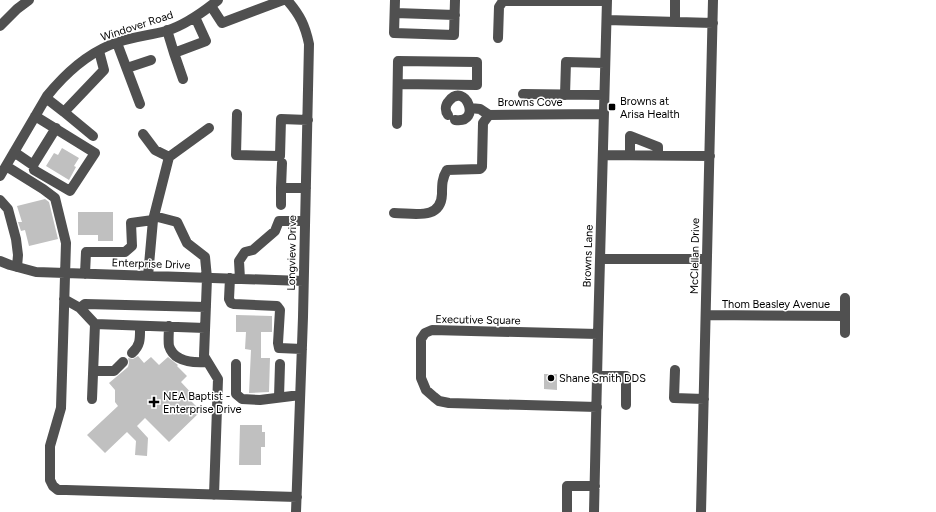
<svg xmlns="http://www.w3.org/2000/svg" width="936" height="512" viewBox="0 0 936 512" font-family="Figtree,sans-serif">
<rect width="100%" height="100%" fill="#fff"/>
<!-- building -->
<path fill="#c0c0c0" d="M62,148L79,158L74,166L76,167L69,180L46,166L54,153L58,155Z
M45,199L49,202L58,239L29,246L25,230L21,231L18,222H22L17,206Z
M78,212H113V241H98V235H78Z
M236,315L272,316V332H261V358H270L269,392L249,393L251,350L245,349L246,332H236Z
M138,356L144,363L151,357L159,365L168,357L178,365L177,366L187,376L181,382L195,397L191,401L201,411L169,442L145,418L137,426L148,438L147,456L135,455L136,441L127,432L105,453L87,435L118,406L115,402V390L109,383L128,367L129,363L128,358L133,359Z
M544,374H557V390L544,389Z
M240,425H262V432H265V447H261V465H239Z"/>
<g fill="none" stroke-linecap="round" stroke-linejoin="round">
<!-- minor -->
<path stroke="#505050" stroke-width="10" d="M287,0C300,15 305,25 309,44L303,317L296,512
M395,0L394,33L454,35L455,0
M211,6L222,23L283,0
M395,13L455,15
M607,20L713,23
M675,22V0
M0,26L17,9L29,0
M167,30L174,53L206,41L195,17
M498,38L499,7L503,1H607
M117,43L140,104
M174,53L183,79
M127,68L151,60
M523,94L604,95
M565,95L566,62L605,63
M46,98L64,112
M470,108L480,109L489,115
M237,114L236,155L280,156L281,119L308,120
M448,115C445,111 445,105 449,101C465,81 483,124 455,120
M397,124L398,61L477,62V85L398,84
M143,134L155,150L169,157
M93,136L64,112L104,70L99,51
M14,152L33,165L34,170L70,191L95,153L35,116
M603,155L710,156
M630,155V136L658,147V155
M282,163L281,188H306
M33,165L56,128
M6,166L43,189L55,198L66,243L61,408L50,446V480L53,486L58,490H66L297,497
M0,176L47,96C64,75 84,56 110,45C128,37 147,36 166,31C185,25 202,13 218,0
M0,200L8,209L16,239L18,255L17,267
M281,205V188
M394,213C413,213 441,221 442,194C442,185 442,178 447,170L480,169L482,167L483,123L489,115L604,114
M154,216L177,222L187,243L205,257L207,278L204,356L218,379L214,495
M600,259H707
M0,261L10,265L36,272L303,281
M85,274L86,252H125L132,246L131,223L153,220
M148,276L153,220L169,157L209,128
M230,278L229,299L231,303L234,304L277,306L280,310L278,343L279,348L302,349
M240,279L239,261L245,252L253,250L275,231L279,221H305
M64,299L80,308L95,324L205,328
M80,308L85,304L206,307
M706,315L845,316
M169,326C169,332 168,340 169,346C174,362 193,363 207,362
M845,333V298
M132,353C141,345 140,338 140,326
M236,364V394L242,399L260,400L300,395
M675,370L674,398L704,399
M93,371H114L123,362
M597,376H626V405
M279,397L280,364
M92,399L95,324
M597,407L449,403L439,401L434,397L426,390L421,378V339L425,333L432,330L598,334
M567,512V486H595
M594,512L598,334L607,0
M701,512L713,0"/>
</g>
<!-- markers -->
<g fill="#000" stroke="#fff" stroke-width="1.5">
<rect x="608" y="103" width="8" height="8" rx="2"/>
<circle cx="551" cy="378" r="4"/>
<path d="M152 396h4v4h4v4h-4v4h-4v-4h-4v-4h4z"/>
</g>
<g text-anchor="middle" dominant-baseline="central" stroke-width="3" stroke-linejoin="round" paint-order="stroke">
<!-- street labels -->
<g font-size="11" fill="#000" stroke="#fff">
<text transform="translate(137 26) rotate(-18)">Windover Road</text>
<text x="530" y="102">Browns Cove</text>
<text transform="translate(292 253) rotate(-89)">Longview Drive</text>
<text transform="translate(588 256) rotate(-88)">Browns Lane</text>
<text transform="translate(695 256) rotate(-89)">McClellan Drive</text>
<text transform="translate(151 264) rotate(2)">Enterprise Drive</text>
<text x="776" y="304">Thom Beasley Avenue</text>
<text transform="translate(478 320) rotate(1)">Executive Square</text>
</g>
<!-- poi labels -->
<g font-size="11" fill="#000" stroke="#fff" text-anchor="start">
<text x="620" y="101">Browns at<tspan x="620" dy="13">Arisa Health</tspan></text>
<text x="559" y="378">Shane Smith DDS</text>
<text x="163" y="396">NEA Baptist -<tspan x="163" dy="13">Enterprise Drive</tspan></text>
</g>
</g>
</svg>
